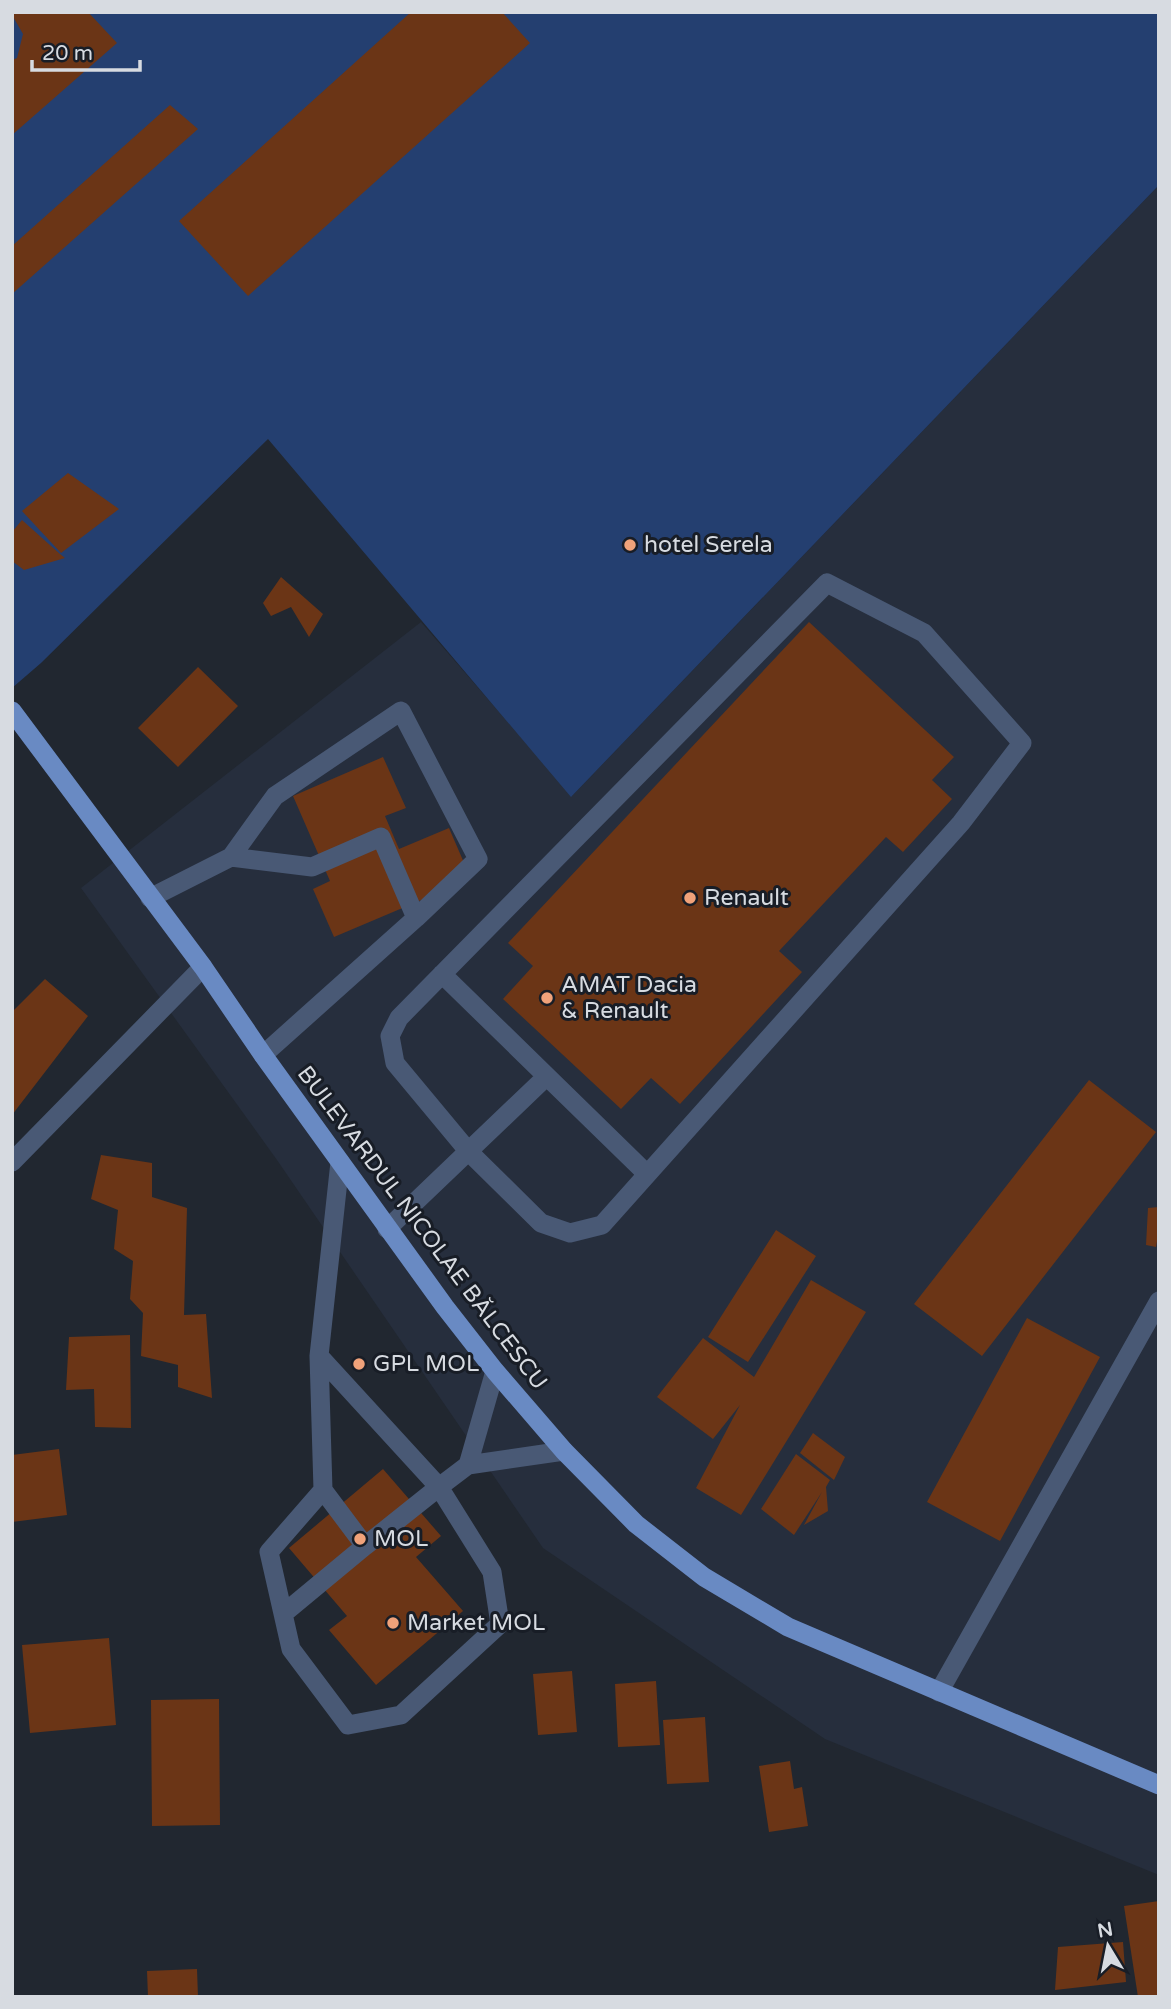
<svg xmlns="http://www.w3.org/2000/svg" width="1171" height="2009" viewBox="0 0 1171 2009" font-family="'Varela Round',sans-serif">
<rect width="100%" height="100%" fill="#212730"/>
<!-- built -->
<path fill="#262e3d" d="M1159,185V1875L825,1739L543,1548L277,1160L81,888L421,622L572,796Z"/>
<!-- green -->
<path fill="#243f70" d="M12,12H1159V185L571,797L268,439L41,663L12,688Z"/>
<!-- building -->
<path fill="#6b3516" d="M16,12H88L117,43L12,135V60L17,58L23,34L12,15Z
M411,12H502L530,43L248,296L179,221Z
M170,105L198,129L12,294V246Z
M68,473L119,509L61,553L22,511Z
M22,520L60,554L65,558L24,570L12,561V532Z
M281,577L323,614L309,637L291,607L271,616L263,603Z
M809,622L954,757L932,780L952,799L903,852L886,837L779,951L802,972L680,1104L651,1078L621,1109L503,999L533,966L508,943Z
M198,667L238,706L178,767L138,728Z
M383,757L406,808L385,816L399,849L449,828L471,879L334,937L313,889L330,881L293,796Z
M45,979L88,1016L12,1115V1012Z
M1089,1080L1156,1132L982,1356L914,1304Z
M101,1155L152,1163V1197L187,1208L184,1315L206,1314L212,1398L178,1387V1365L141,1356L143,1313L130,1299L133,1261L114,1249L118,1210L91,1199Z
M1159,1207V1230L1156,1247L1146,1245L1148,1208Z
M776,1230L816,1256L748,1362L708,1337Z
M811,1280L866,1312L741,1515L696,1488L740,1405L713,1439L657,1397L703,1338L754,1377Z
M1027,1318L1100,1357L1000,1541L927,1502Z
M130,1335L131,1428L95,1427L94,1389L66,1390L69,1337Z
M813,1433L845,1457L834,1480L800,1453Z
M59,1449L67,1515L12,1522V1455Z
M796,1454L830,1480L826,1487L828,1511L804,1525L822,1492L794,1535L761,1509Z
M383,1469L441,1536L416,1557L463,1611L376,1685L329,1630L347,1616L289,1548Z
M109,1638L116,1725L30,1733L22,1645Z
M572,1671L577,1732L538,1735L533,1674Z
M656,1681L660,1745L618,1747L615,1684Z
M219,1699L220,1825L152,1826L151,1700Z
M705,1717L709,1782L667,1784L663,1720Z
M790,1761L794,1789L802,1787L808,1826L769,1832L759,1766Z
M1159,1901V1997H1138L1124,1906Z
M1123,1942L1126,1982L1055,1990L1058,1947Z
M197,1969L198,1997H148L147,1971Z"/>
<g fill="none" stroke-linecap="round" stroke-linejoin="round">
<!-- service -->
<path stroke="#495975" stroke-width="19" d="M827,583L924,633L1022,743L961,823L602,1225L570,1233L541,1223L469,1152L395,1063L390,1036L399,1018Z
M231,857L275,796L401,711L478,859L416,918
M150,898L231,857L312,867L381,837L416,918L263,1055
M442,974L647,1174
M340,1162L319,1356L439,1487L468,1465L495,1371
M387,1229L546,1077
M319,1356L323,1490L269,1552L291,1649L348,1725L401,1715L500,1624L492,1572L439,1487L365,1546L323,1490
M468,1465L564,1451
M283,1614L365,1546
M939,1692L1159,1301"/>
<!-- minor -->
<path stroke="#495975" stroke-width="19" d="M12,1162L203,967"/>
<!-- primary -->
<path stroke="#698ac3" stroke-width="19" d="M12,711L203,967L263,1055L445,1307L495,1371L564,1451L636,1524L704,1577L788,1627L1159,1785"/>
</g>
<!-- markers -->
<g fill="#f0a27a" stroke="#181d26" stroke-width="2.5">
<circle cx="630" cy="545" r="7"/>
<circle cx="690" cy="898" r="7"/>
<circle cx="547" cy="998" r="7"/>
<circle cx="359" cy="1364" r="7"/>
<circle cx="360" cy="1539" r="7"/>
<circle cx="393" cy="1623" r="7"/>
</g>
<g text-anchor="middle" dominant-baseline="central" stroke-width="6" stroke-linejoin="round" paint-order="stroke">
<!-- poi labels -->
<g font-size="23" fill="#d7dbe1" stroke="#181d26" text-anchor="start">
<text x="644" y="545">hotel Serela</text>
<text x="704" y="898">Renault</text>
<text x="561" y="985">AMAT Dacia<tspan x="561" dy="26">&amp; Renault</tspan></text>
<text x="373" y="1364">GPL MOL</text>
<text x="374" y="1539">MOL</text>
<text x="407" y="1623">Market MOL</text>
</g>
<!-- street labels -->
<g font-size="23" fill="#d7dbe1" stroke="#181d26">
<text transform="translate(422 1228) rotate(53)">BULEVARDUL NICOLAE BĂLCESCU</text>
</g>
</g>
<!-- border -->
<rect width="1171" height="2009" fill="none" stroke="#d7dbe1" stroke-width="28"/>
<!-- north arrow -->
<g transform="translate(1108 1946) rotate(350)" stroke="#181d26" stroke-width="5" paint-order="stroke">
<path d="M0-5L12 26L0 18L-12 26Z" fill="#d7dbe1"/>
<text y="-10" font-size="19" font-weight="bold" text-anchor="middle" fill="#d7dbe1">N</text>
</g>
<!-- scale -->
<path d="M32 60v10h108v-10" fill="none" stroke="#d7dbe1" stroke-width="3.5"/>
<text x="42" y="60" font-size="21" fill="#d7dbe1" stroke="#181d26" stroke-width="5" paint-order="stroke">20 m</text>
</svg>
